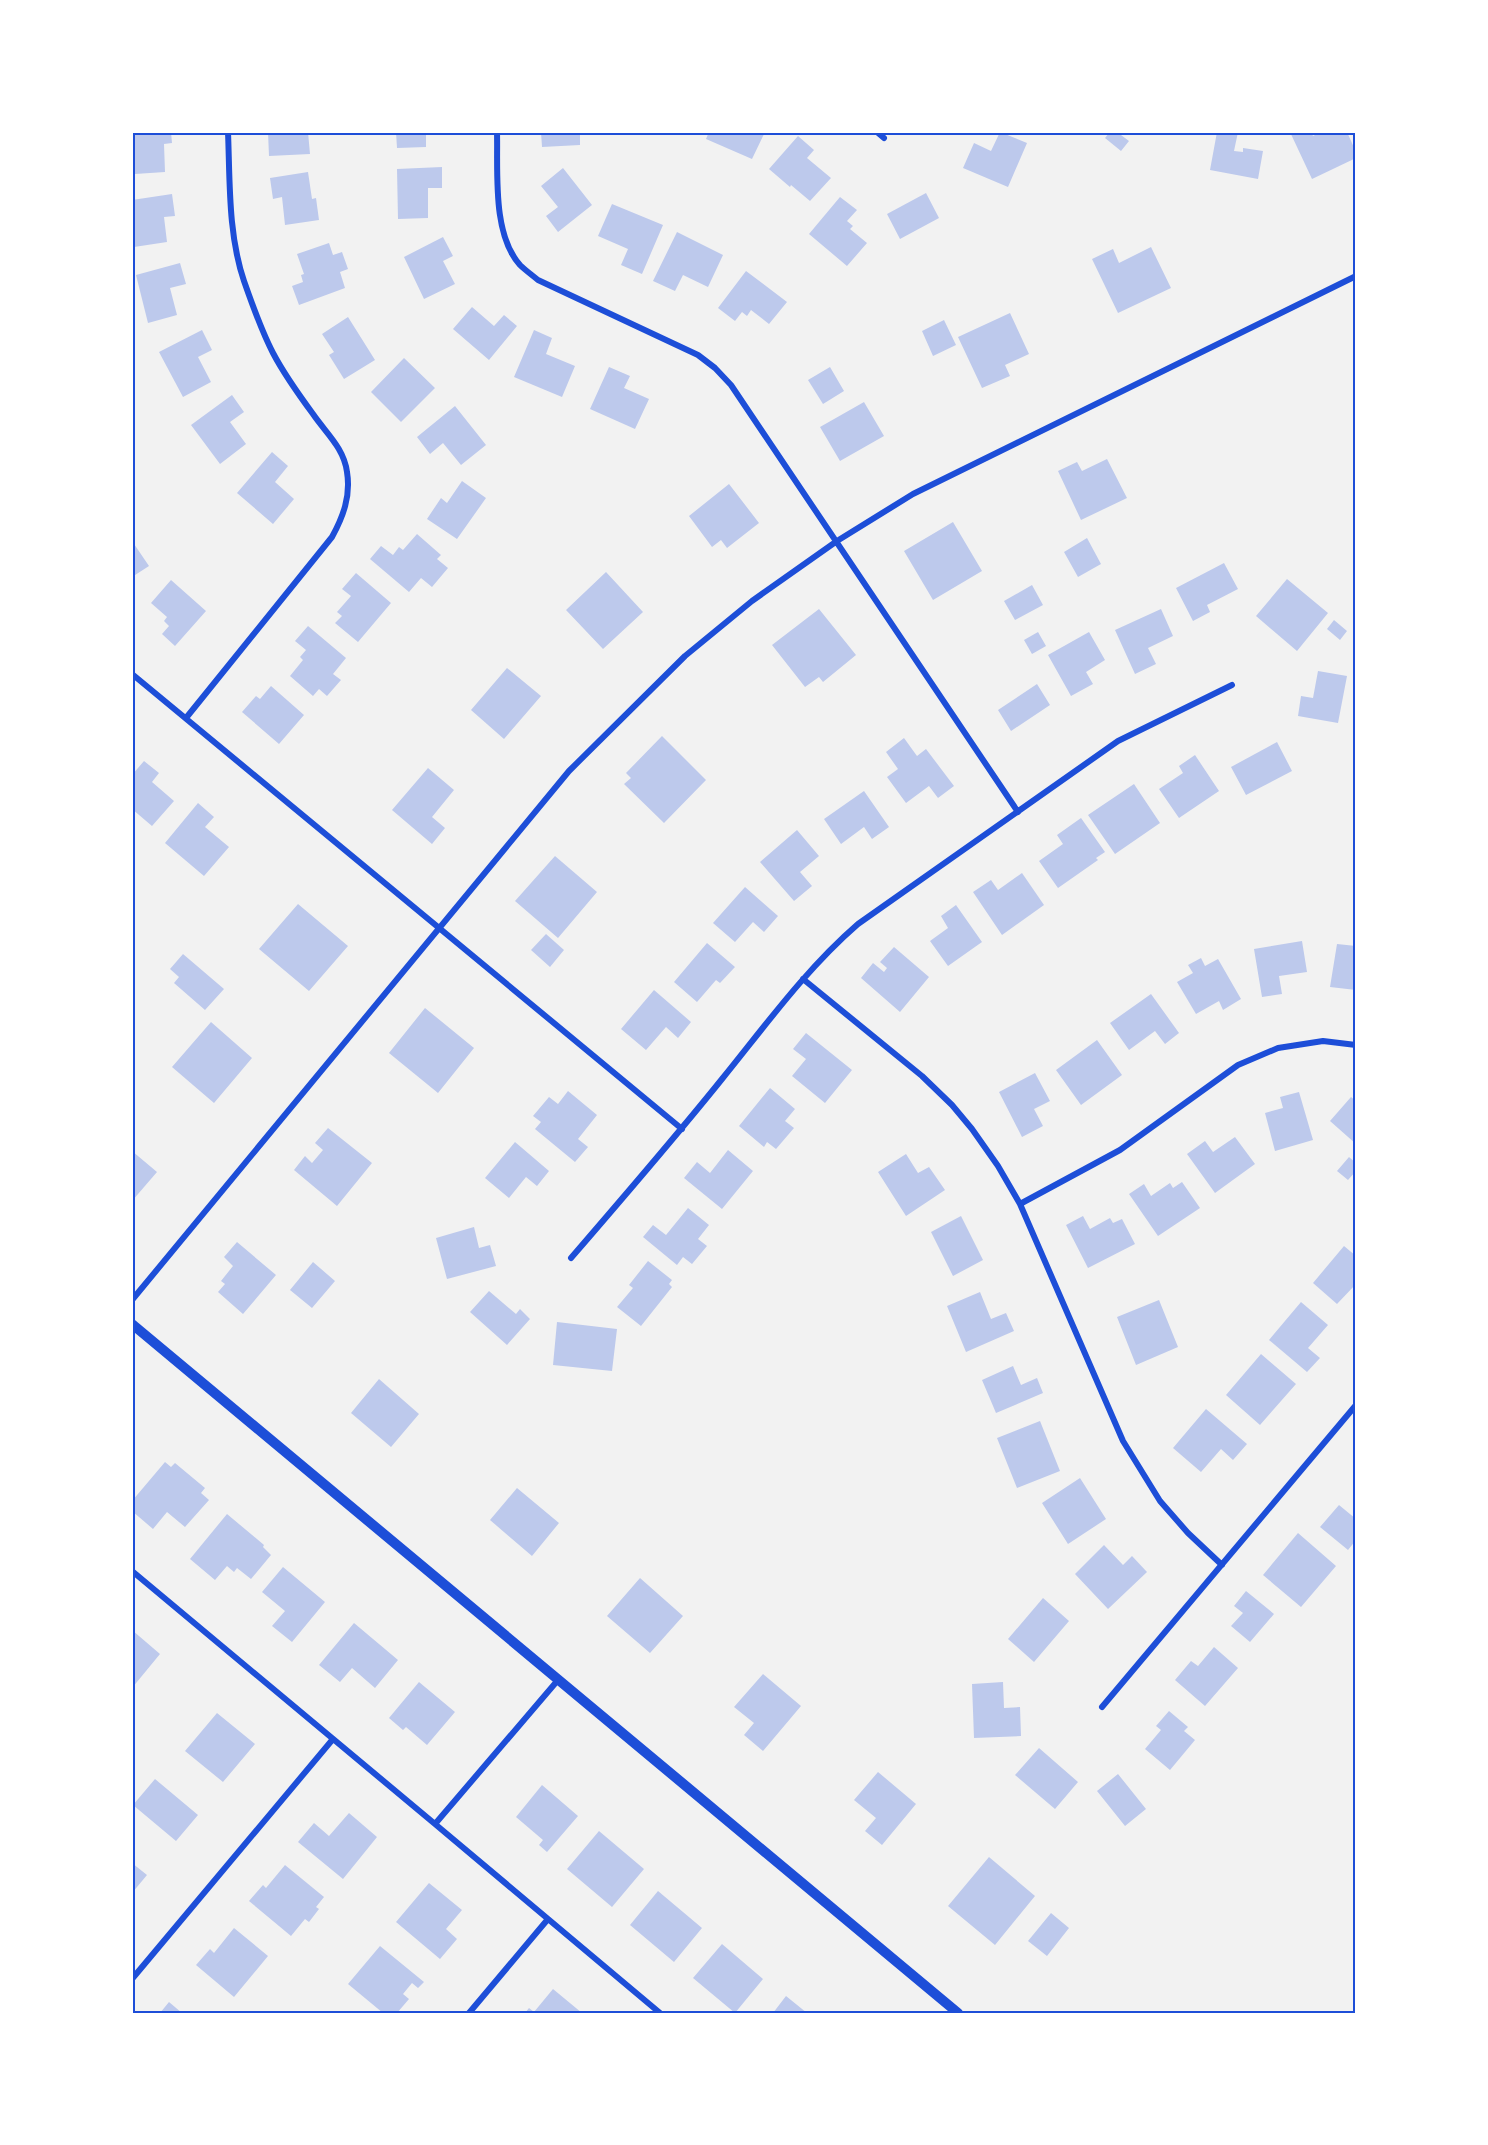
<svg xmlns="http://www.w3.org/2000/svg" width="1488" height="2145" viewBox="0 0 1488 2145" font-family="Commissioner,sans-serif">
<rect width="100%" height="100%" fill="#f2f2f2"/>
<!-- building -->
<path fill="#bdc9ec" d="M133,132H171L172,143L164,144L165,172L135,174Z
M268,132H308L310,154L269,156Z
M396,132H426V147L397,148Z
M541,132H580V145L542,147Z
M709,132H765L752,159L706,139Z
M1000,132L1027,143L1008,187L963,168L974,143L991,151Z
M1110,132H1117L1129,141L1121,151L1105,138Z
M1217,132H1238L1234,151L1243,152V148L1263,151L1258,179L1210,170Z
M1290,132H1311L1313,136L1321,132H1347L1356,152V158L1312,179Z
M798,136L814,150L807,158L831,178L810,201L791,185L790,187L769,169Z
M442,167V188H428V218L398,219L397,169Z
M563,168L592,205L558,232L546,216L558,207L541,186Z
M308,172L312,199L316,198L319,220L285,225L282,197L273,199L270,178Z
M926,193L939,218L900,239L887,214Z
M172,194L175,216L164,217L167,242L134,247L132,200Z
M840,197L857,210L847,221L853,226L850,229L867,243L847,266L809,234Z
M612,204L663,225L642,274L621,265L628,249L598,236Z
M677,232L723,255L708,287L683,275L675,291L653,281Z
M443,237L453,256L443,261L455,284L424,299L404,257Z
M329,243L333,255L342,252L348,269L340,272L345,288L299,305L292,286L303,282L301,275L304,274L297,254Z
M1151,247L1171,288L1118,313L1092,259L1113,249L1119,263Z
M180,263L186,284L170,288L177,315L148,323L136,275Z
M746,271L787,302L769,324L751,310L747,316L742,312L735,321L718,308Z
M472,307L494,326L504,315L517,326L489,360L453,329Z
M1010,313L1029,354L1005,365L1010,376L982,388L958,337Z
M348,317L375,360L344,379L329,355L334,352L322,334Z
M944,320L956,345L933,356L922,331Z
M202,330L212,350L198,357L211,382L183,397L159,352Z
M534,330L552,338L546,354L575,366L562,397L514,377Z
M404,358L435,388L401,422L371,392Z
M609,367L630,376L624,388L649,399L635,429L590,409Z
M830,367L844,391L823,404L808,380Z
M232,395L244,412L230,422L246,444L220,464L191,425Z
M864,402L884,436L840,461L820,427Z
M455,406L486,445L461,465L443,443L430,454L417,437Z
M272,452L288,466L275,482L294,499L273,524L237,493Z
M1107,459L1127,498L1081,520L1058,471L1077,462L1082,471Z
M462,481L486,498L457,539L427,519L441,498L447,503Z
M729,484L759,523L727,548L721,540L712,547L689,516Z
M953,522L982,571L933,600L904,551Z
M417,534L441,555L437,559L448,568L432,587L421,578L409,592L370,559L381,546L393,555L399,547L403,550Z
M1087,538L1101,564L1078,577L1064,552Z
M132,541L149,566L132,577Z
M1224,563L1238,589L1207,605L1210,612L1193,621L1176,588Z
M606,572L643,612L603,649L566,610Z
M356,573L391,603L358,642L335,623L342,616L337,612L351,596L342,589Z
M1287,579L1328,613L1297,651L1256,616Z
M171,580L206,611L175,646L162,634L169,626L164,621L167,617L151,603Z
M1032,585L1043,605L1015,620L1004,601Z
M819,609L856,655L823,682L819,677L805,687L772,645Z
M1161,609L1173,636L1148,648L1156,664L1135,674L1115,630Z
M1334,620L1347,631L1340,640L1327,629Z
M308,626L346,658L333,674L341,680L327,696L319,689L313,696L290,676L303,660L300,657L306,650L295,641Z
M1038,632L1046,646L1032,654L1024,640Z
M1089,632L1105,660L1086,672L1093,684L1071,696L1048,655Z
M507,668L541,696L504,739L471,710Z
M1318,671L1347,676L1338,723L1298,716L1301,696L1313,698Z
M1037,684L1050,705L1011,731L998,710Z
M271,686L304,715L279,744L242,712L256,696L260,699Z
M662,736L706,780L664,823L624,784L631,778L626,773Z
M904,738L917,756L926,749L954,786L938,798L929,786L906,803L887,777L898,769L886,752Z
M1277,742L1292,771L1246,795L1231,767Z
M1195,755L1219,791L1179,818L1159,789L1183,773L1179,766Z
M144,761L159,773L152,782L174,801L152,826L132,809V775Z
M428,768L454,790L432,817L445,828L432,844L392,810Z
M1134,784L1160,823L1115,854L1088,815Z
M864,791L889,827L872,839L864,827L841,844L824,819Z
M198,803L214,817L205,827L229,847L204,876L165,843Z
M1081,818L1105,852L1096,858L1098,860L1058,888L1039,861L1063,844L1057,835Z
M797,830L819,856L800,872L812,886L794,901L760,862Z
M555,856L597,892L558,938L515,901Z
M1022,873L1044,905L1002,935L973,892L991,880L998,890Z
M745,887L778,916L764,932L753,922L735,942L713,923Z
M298,904L348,946L309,991L259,949Z
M956,905L982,942L948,966L930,941L948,928L941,916Z
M546,934L564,950L550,967L531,950Z
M1302,941L1307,972L1279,976L1282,994L1262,997L1254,949Z
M707,943L735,967L720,983L716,980L697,1002L674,982Z
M1337,944L1356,946V990L1330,987Z
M894,947L929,977L900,1012L861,978L873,963L884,972L887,968L880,962Z
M183,954L224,989L205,1010L174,983L179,977L170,969Z
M1201,958L1205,966L1218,959L1241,999L1223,1010L1219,1001L1196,1014L1177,982L1193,973L1188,965Z
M654,990L691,1022L678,1038L666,1027L646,1050L621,1029Z
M1151,994L1179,1033L1165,1044L1155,1031L1129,1050L1110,1023Z
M425,1008L474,1048L438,1093L389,1053Z
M211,1022L252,1058L214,1103L172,1067Z
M806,1033L852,1070L825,1103L792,1076L806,1059L793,1049Z
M1097,1040L1122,1075L1081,1105L1056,1070Z
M1035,1073L1050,1101L1034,1109L1043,1126L1022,1137L999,1092Z
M770,1088L795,1109L785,1121L794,1128L776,1149L767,1142L764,1147L739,1126Z
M568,1091L597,1115L578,1139L588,1147L575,1162L535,1129L541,1122L533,1116L549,1097L558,1104Z
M1299,1092L1313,1140L1275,1151L1265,1113L1283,1108L1280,1097Z
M1351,1097L1356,1101V1144L1330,1121Z
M328,1128L372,1163L337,1206L294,1170L305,1156L312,1163L323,1150L315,1143Z
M1235,1137L1255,1164L1215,1193L1187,1154L1205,1141L1213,1152Z
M515,1142L549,1171L537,1186L526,1177L509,1198L485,1178Z
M728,1150L753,1171L722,1209L684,1178L697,1162L710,1173Z
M132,1151L157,1172L132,1201Z
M906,1154L918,1173L929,1167L945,1190L906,1216L878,1172Z
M1349,1157L1356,1163V1171L1348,1180L1337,1171Z
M1182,1182L1200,1208L1158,1236L1129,1194L1144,1184L1151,1196L1170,1183L1173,1188Z
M688,1208L709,1225L698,1239L707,1246L692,1264L683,1257L677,1265L643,1237L653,1225L666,1235Z
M961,1216L983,1260L953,1276L931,1232Z
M1083,1216L1090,1229L1110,1218L1113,1223L1122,1219L1135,1244L1088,1268L1066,1225Z
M474,1227L479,1248L490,1245L496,1266L447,1279L436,1238Z
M237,1242L276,1275L243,1314L218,1292L225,1284L221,1281L233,1266L224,1257Z
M1344,1246L1356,1256V1284L1337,1304L1313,1283Z
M648,1261L672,1280L669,1284L672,1287L641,1326L617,1307L633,1288L629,1285Z
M313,1262L335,1281L312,1308L290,1290Z
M489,1291L516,1314L520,1309L530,1319L507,1345L470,1312Z
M980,1292L991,1319L1006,1313L1014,1331L966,1352L947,1306Z
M1159,1300L1178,1347L1136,1365L1117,1317Z
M1301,1302L1328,1325L1308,1348L1320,1358L1307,1372L1269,1340Z
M557,1322L617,1329L612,1371L553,1365Z
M1261,1354L1296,1384L1260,1425L1226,1395Z
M1013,1366L1021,1385L1037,1378L1043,1393L996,1413L982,1380Z
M379,1379L419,1414L391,1447L351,1413Z
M1206,1409L1247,1444L1233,1460L1221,1449L1201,1472L1173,1448Z
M1040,1421L1060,1471L1017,1488L997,1438Z
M165,1462L171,1467L175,1463L205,1488L201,1493L209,1500L185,1527L167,1512L153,1529L132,1511V1501Z
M1080,1478L1106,1519L1068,1544L1042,1503Z
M517,1488L559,1523L532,1556L490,1520Z
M1339,1505L1356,1519V1540L1348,1550L1320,1527Z
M227,1514L264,1545L263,1547L271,1555L251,1579L237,1568L234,1572L227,1566L215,1580L190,1559Z
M1298,1533L1336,1566L1301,1607L1263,1575Z
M1104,1545L1123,1565L1132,1556L1147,1572L1108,1609L1075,1574Z
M283,1567L325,1602L292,1642L272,1626L285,1611L262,1592Z
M640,1578L683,1616L650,1653L607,1616Z
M1246,1591L1274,1614L1250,1642L1231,1626L1243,1613L1234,1606Z
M1043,1598L1069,1621L1034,1662L1008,1639Z
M354,1623L398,1660L375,1688L352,1668L340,1682L319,1665Z
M132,1630L160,1654L132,1688Z
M1214,1647L1238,1668L1205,1706L1175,1680L1191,1661L1198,1666Z
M763,1674L801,1706L763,1751L744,1735L754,1723L734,1707Z
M419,1682L455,1712L427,1745L406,1727L403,1730L389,1718Z
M1003,1682L1004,1708L1020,1707L1021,1736L974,1738L972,1684Z
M1169,1711L1188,1727L1184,1731L1195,1740L1170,1770L1145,1749L1161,1730L1156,1726Z
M217,1713L255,1744L223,1782L185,1751Z
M1039,1748L1078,1782L1055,1809L1015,1775Z
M878,1772L916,1804L882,1845L865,1831L876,1818L854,1800Z
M1118,1774L1146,1809L1125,1826L1097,1791Z
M155,1779L198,1815L176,1841L133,1805Z
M542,1785L578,1816L547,1852L539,1845L543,1840L516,1817Z
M349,1813L377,1837L343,1879L298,1842L314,1823L329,1836Z
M599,1831L644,1869L612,1907L567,1869Z
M989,1857L1035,1896L995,1945L948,1906Z
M132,1863L147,1875L132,1893Z
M285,1865L324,1897L316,1907L319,1909L309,1922L305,1919L291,1936L249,1901L263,1885L266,1888Z
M429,1883L462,1910L446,1929L457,1939L440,1959L396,1922Z
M658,1891L702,1928L674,1962L630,1925Z
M1051,1913L1069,1928L1047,1956L1028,1941Z
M234,1928L268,1956L234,1997L196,1965L210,1949L214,1953Z
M722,1944L763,1979L735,2013L693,1978Z
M380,1946L424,1982L418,1988L412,1983L403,1994L409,1999L397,2013H383L348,1984Z
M553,1989L582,2013H525L529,2008L534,2012Z
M786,1996L807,2013H773Z
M169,2002L182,2013H160Z"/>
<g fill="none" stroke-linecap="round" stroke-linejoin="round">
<!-- minor -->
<path stroke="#1d4ed8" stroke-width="6" d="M497,132C498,171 492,234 520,265C525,270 532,275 538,280L698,355L715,368L731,385L1018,812
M877,132L884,138
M132,674L682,1129
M186,718L332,537C343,517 351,496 347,472C344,448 326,433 313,414C299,395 284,374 273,353C262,332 252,304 244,281C228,234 230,181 228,132
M803,979L922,1076L952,1105L972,1129L998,1166L1020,1204L1123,1441L1160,1501L1188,1533L1222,1565
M1020,1204L1120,1150L1238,1065L1278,1048L1323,1041L1356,1045
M571,1258C622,1199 673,1140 722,1079C765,1026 806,969 858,924L1118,741L1232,685
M132,1300L569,771L685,656L752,601L837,541L913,494L1356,276
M132,1571L435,1824
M558,1680L435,1824L660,2013
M1102,1707L1356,1405
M132,1979L333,1739
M469,2013L548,1919"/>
<!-- tertiary -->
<path stroke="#1d4ed8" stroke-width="10" d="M132,1324L958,2013"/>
</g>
<!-- border -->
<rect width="1488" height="2145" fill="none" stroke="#ffffff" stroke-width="267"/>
<rect x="134" y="134" width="1220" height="1878" fill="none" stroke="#1d4ed8" stroke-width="2"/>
</svg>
